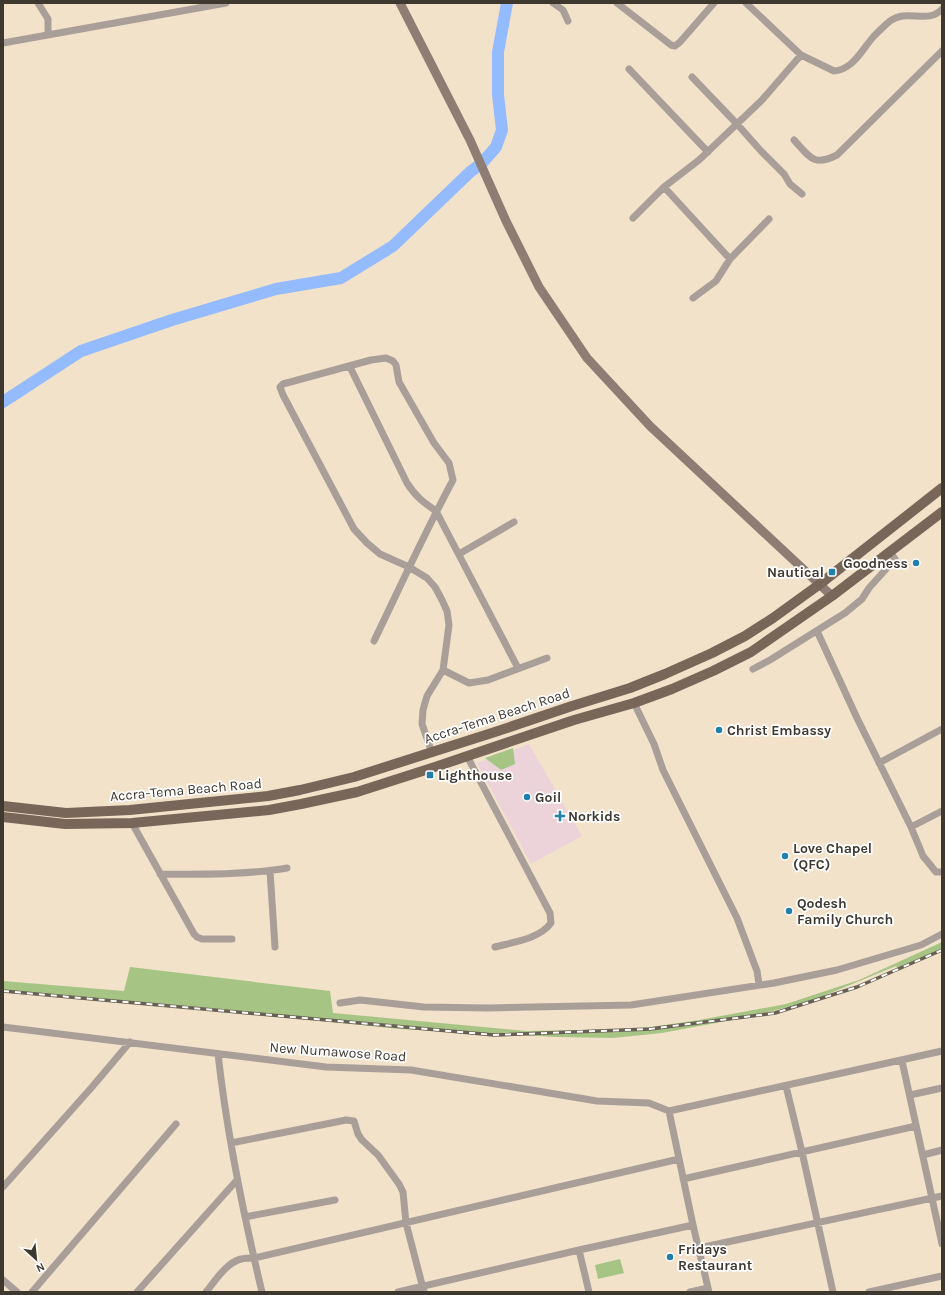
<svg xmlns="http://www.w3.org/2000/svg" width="945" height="1295" viewBox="0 0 945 1295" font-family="Karla,sans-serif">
<rect width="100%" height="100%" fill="#f3e2ca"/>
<!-- commercial -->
<path fill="#ecd3da" d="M529,744L582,836L531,864L477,763Z"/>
<!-- green -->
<path fill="#a6c585" d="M513,748L515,764L501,770L485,758Z
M942,942V949L898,970L896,966L811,1001L753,1016L662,1033L613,1038L556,1037L399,1029L154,1003L3,990V981L124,991L130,967L330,991L333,1013L526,1031L637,1029L699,1020L786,1004L859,980Z
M620,1259L624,1273L598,1279L595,1265Z"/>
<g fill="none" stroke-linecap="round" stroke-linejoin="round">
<!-- river -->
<path stroke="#95bbff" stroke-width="12" d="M3,402L81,351L172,320L276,289L341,278L393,246L470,172L482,163L496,147L502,130L498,95V52L507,3"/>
<!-- street -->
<path stroke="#a99f98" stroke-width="7" d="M38,3L48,19V35
M553,3L563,10L568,21
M617,3L671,45L675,46L680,42L714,3
M746,3L801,55L834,71C853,70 863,48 874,36C879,31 885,25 890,21C907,8 928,25 942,9
M3,43L226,3
M629,69L708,152
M692,77L737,124L761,151L784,174L790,184L802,194
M794,140C810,157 813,167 837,155L942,51
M664,187L730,259
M633,218L664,187L699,160L762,100L801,55
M693,298L716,281L730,259L769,219
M350,367L407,483C416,497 423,502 436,511L518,668
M459,554L514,522
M817,631L857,718L911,827L923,856L936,872H942
M374,641C400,587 425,532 453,480L449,463L434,443L399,382L396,365L393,361L386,358L371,360L283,384L280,387L283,395L354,529L367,543L380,554L409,567L427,578L435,587L442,600L447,611L449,625L443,670L427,696L423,710L422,724L432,753
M753,669L770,660L845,613L862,599L869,588L895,559L890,552
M443,670L469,683L488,680L547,658
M634,703L654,744L663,770L737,918L757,971L759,984
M467,756L550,913L551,923C539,939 514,942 495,947
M879,763L942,729
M132,823L194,934L197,937L202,939H232
M911,827L942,811
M270,871L275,947
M160,874C202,875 246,875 287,868
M340,1003L360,1000L424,1007L487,1008L631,1005L774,983L837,970L921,945L942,934
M3,1027L326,1067L411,1070L597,1101L649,1103L669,1111
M218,1054C227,1134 243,1213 262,1292
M902,1061L942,1244
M786,1086L802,1152L833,1292
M910,1095L942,1088
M669,1111L942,1051
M669,1111L693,1225L709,1292
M231,1143L346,1120L354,1121L358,1134L362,1140L378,1155L399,1184L403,1192L406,1223L424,1292
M923,1155L942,1150
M683,1179L916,1126
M3,1187L92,1087L130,1042
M245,1217L335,1200
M699,1248L942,1196
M579,1250L589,1292
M3,1280L17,1292
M32,1292L176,1124
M137,1292L237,1180
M206,1292C215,1281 226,1263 241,1259C245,1258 249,1258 254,1258L679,1159
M398,1292L579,1250L693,1225
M690,1292L708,1288
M869,1292L942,1276"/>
<!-- secondary -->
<path stroke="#8d7d73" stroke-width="9" d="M400,3L470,140L506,221L539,287L587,358L650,426L832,596"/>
<!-- primary -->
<path stroke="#786659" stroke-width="10" d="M3,806L66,813L130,810L268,796L300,790L354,777L498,731L572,706L630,688L665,674L712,653L745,636L773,618L820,584L942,488
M3,817L65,824L132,823L269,810L301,804L357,792L435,767L574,720L634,703L672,689L713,671L751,652L832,596L942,512"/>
<!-- rail casing -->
<g stroke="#696053" stroke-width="3.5">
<path id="rail" d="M3,991L494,1035L650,1029L775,1013L857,987L942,950"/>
</g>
<!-- rail -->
<use href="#rail" stroke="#fff" stroke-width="2" stroke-dasharray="6" stroke-linecap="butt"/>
</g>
<!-- markers -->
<g fill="#207fab" stroke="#fff" stroke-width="1.5">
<circle cx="916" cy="563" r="4"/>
<rect x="828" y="568" width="8" height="8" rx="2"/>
<circle cx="719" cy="730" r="4"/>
<rect x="426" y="771" width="8" height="8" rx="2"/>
<circle cx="527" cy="797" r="4"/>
<path d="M558 810h4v4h4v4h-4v4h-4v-4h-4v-4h4z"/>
<circle cx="785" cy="856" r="4"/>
<circle cx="789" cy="911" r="4"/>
<circle cx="670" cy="1257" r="4"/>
</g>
<g text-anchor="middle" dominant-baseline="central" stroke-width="3.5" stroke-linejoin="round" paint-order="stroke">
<!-- poi labels -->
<g font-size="14" font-weight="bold" fill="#3f382f" stroke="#fff" text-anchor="start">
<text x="908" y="563" text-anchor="end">Goodness</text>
<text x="824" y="572" text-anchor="end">Nautical</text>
<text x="727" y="730">Christ Embassy</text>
<text x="438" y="775">Lighthouse</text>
<text x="535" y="797">Goil</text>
<text x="568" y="816">Norkids</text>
<text x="793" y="848">Love Chapel<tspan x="793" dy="16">(QFC)</tspan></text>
<text x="797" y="903">Qodesh<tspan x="797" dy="16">Family Church</tspan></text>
<text x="678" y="1249">Fridays<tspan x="678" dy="16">Restaurant</tspan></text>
</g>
<!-- street labels -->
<g font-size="14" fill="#3f382f" stroke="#fff">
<text transform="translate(497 716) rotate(-18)">Accra-Tema Beach Road</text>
<text transform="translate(186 790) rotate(-5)">Accra-Tema Beach Road</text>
<text transform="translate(338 1052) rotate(4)">New Numawose Road</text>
</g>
</g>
<!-- border -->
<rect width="945" height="1295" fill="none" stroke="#3f382f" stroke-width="8"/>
<!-- north arrow -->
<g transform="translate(36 1259) rotate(153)" stroke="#ffffff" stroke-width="3" paint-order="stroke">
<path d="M0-3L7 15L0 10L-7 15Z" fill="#3f382f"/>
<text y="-6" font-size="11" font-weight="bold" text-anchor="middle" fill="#3f382f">N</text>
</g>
</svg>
